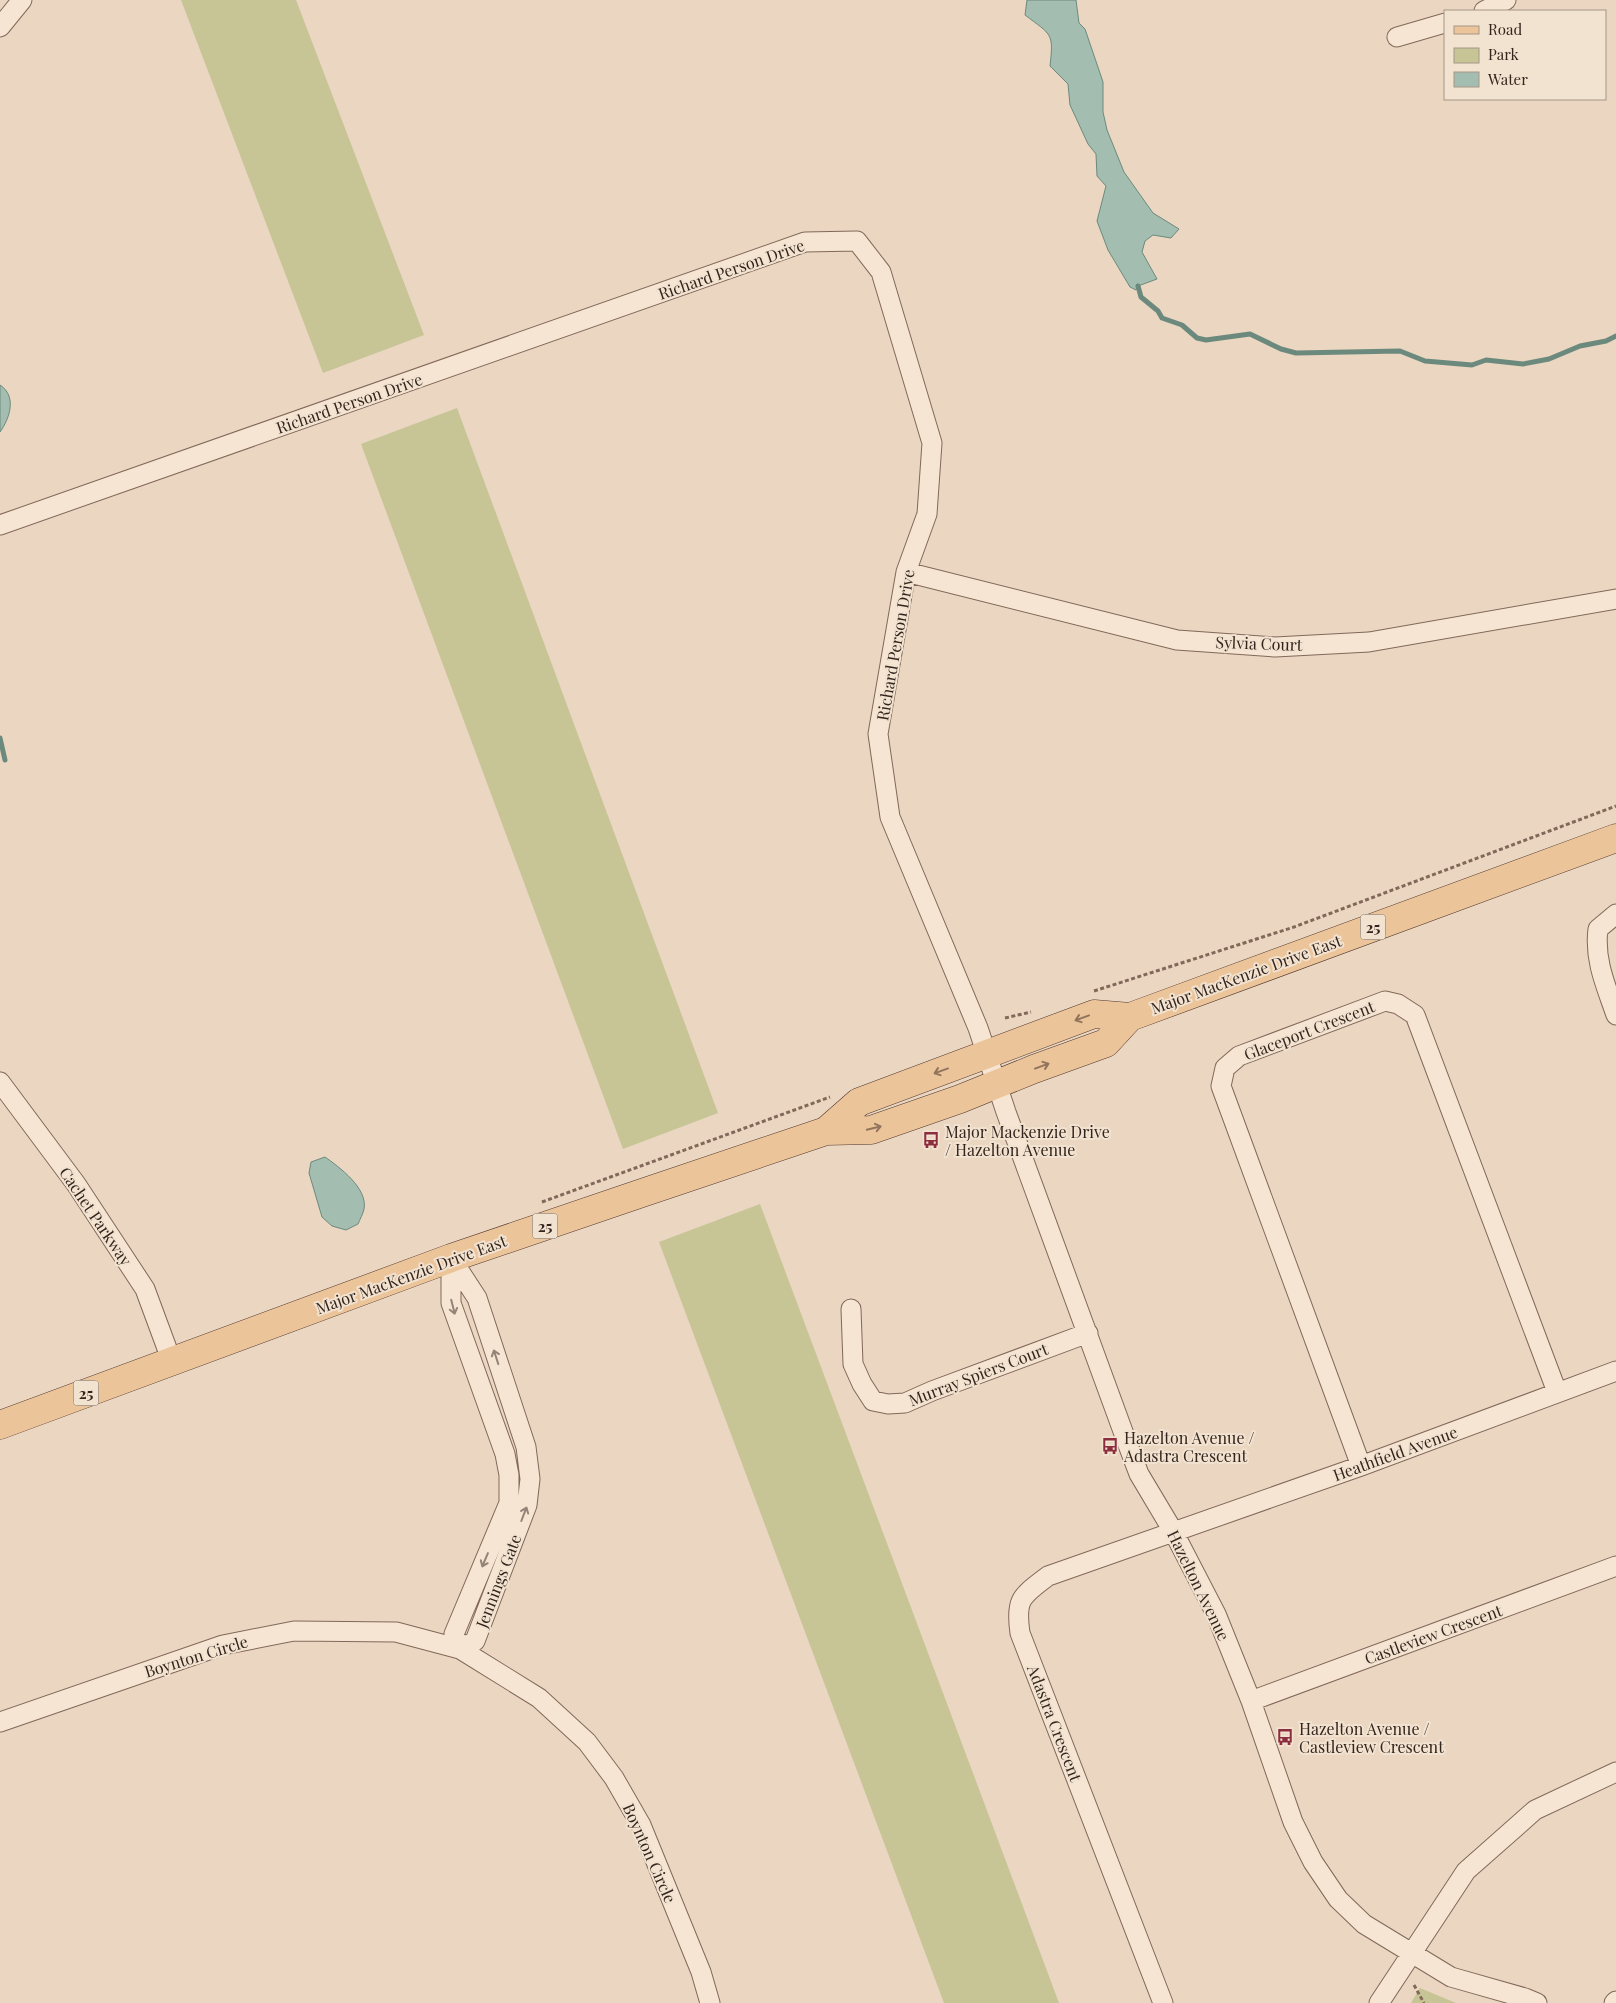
<svg xmlns="http://www.w3.org/2000/svg" width="1616" height="2003" viewBox="0 0 1616 2003" font-family="'Playfair Display',serif">
<rect width="100%" height="100%" fill="#ead6c1"/>
<!-- green -->
<path fill="#c7c496" d="M181,0H296L424,335L323,373Z
M457,408L718,1113L623,1149L361,444Z
M760,1204L1059,2003H944L659,1242Z
M1420,1988L1456,2003H1411Z"/>
<!-- water -->
<path fill="#a3bdb1" stroke="#6b8a7d" d="M1027,0H1076L1079,23L1085,29L1103,82V112L1107,130L1124,172L1153,213L1179,229L1171,238L1153,235L1145,241L1142,252L1157,279L1138,286L1136,290L1130,287L1108,250L1097,221L1106,186L1097,176L1096,154L1088,144L1070,105L1068,84L1050,66C1054,32 1051,35 1025,15Z
M0,385C17,396 10,418 0,432Z
M325,1157C339,1167 368,1188 364,1209C363,1214 360,1219 358,1224L346,1230L332,1226L322,1217L309,1173L311,1162Z"/>
<g fill="none" stroke-linecap="round" stroke-linejoin="round">
<!-- stream -->
<path stroke="#6b8a7d" stroke-width="5" d="M1138,286L1141,297L1158,311L1162,318L1182,325L1197,338L1206,340L1250,334L1281,349L1296,353L1400,351L1425,361L1472,365L1486,360L1523,364L1549,359L1580,346L1606,341L1616,336
M0,738L5,760"/>
<!-- minor casing -->
<g stroke="#82685a" stroke-width="21">
<path id="minor" d="M1484,11L1506,0
M0,27L22,0
M1397,37L1445,23
M0,525L805,242L857,241L881,272L932,443L927,514L906,572L878,734L890,817L978,1028L1006,1112L1128,1445L1139,1474L1173,1531L1216,1614L1251,1701L1293,1822L1313,1862L1338,1899L1364,1924L1451,1977L1525,1998L1537,2003
M906,572L1177,640L1275,647L1369,642L1616,599
M1616,914L1598,929C1594,960 1606,986 1616,1015
M0,1082L76,1184L145,1289L172,1362
M451,1258L477,1298L526,1447L530,1479L527,1505L475,1641L460,1649
M451,1258V1303L505,1454L509,1475V1503L454,1634L460,1649
M851,1309L853,1364L862,1384L873,1401L888,1404L905,1403L932,1391L1088,1333
M1361,1466L1221,1086L1225,1068L1239,1056L1385,1001L1398,1004L1415,1015L1557,1392
M1251,1701L1616,1566
M0,1722L223,1645L294,1631L396,1632L460,1649L539,1698L587,1742L614,1778L641,1825L701,1972L710,2003
M1163,2003L1020,1633C1015,1598 1022,1596 1048,1576L1361,1466L1616,1371
M1379,2003L1466,1871L1535,1810L1616,1772
M1614,2003L1616,2001"/>
</g>
<!-- primary casing -->
<g stroke="#50382e" stroke-width="29">
<path id="primary" d="M826,1131L859,1102L1094,1014L1130,1017L1616,838
M0,1425L451,1258L639,1194L826,1131L871,1130L960,1099L1034,1069L1106,1043L1130,1017"/>
</g>
<!-- path -->
<path stroke="#82685a" stroke-width="3" stroke-dasharray="4 2.5" stroke-linecap="butt" d="M1094,991L1294,927L1616,806
M1005,1018L1031,1012
M542,1202L830,1097
M1414,1985L1424,2003"/>
<!-- minor -->
<use href="#minor" stroke="#f6e5d3" stroke-width="19"/>
<!-- primary -->
<use href="#primary" stroke="#ecc49a" stroke-width="28"/>
</g>
<!-- one-way arrows -->
<defs><path id="oneway-shaft" d="M-6 0H5M1.5-3L5.5 0L1.5 3" fill="none" stroke-width="1.6" stroke-linecap="round" stroke-linejoin="round" transform="scale(1.25)"/></defs>
<g stroke="#90745c">
<use href="#oneway-shaft" transform="translate(1082 1018) rotate(160)"/>
<use href="#oneway-shaft" transform="translate(1042 1066) rotate(-20)"/>
<use href="#oneway-shaft" transform="translate(941 1071) rotate(160)"/>
<use href="#oneway-shaft" transform="translate(874 1128) rotate(-14)"/>
</g>
<g stroke="#948478">
<use href="#oneway-shaft" transform="translate(453 1307) rotate(76)"/>
<use href="#oneway-shaft" transform="translate(496 1357) rotate(-108)"/>
<use href="#oneway-shaft" transform="translate(524 1514) rotate(-69)"/>
<use href="#oneway-shaft" transform="translate(485 1560) rotate(113)"/>
</g>
<!-- icons -->
<defs>
<g id="bus-bare" transform="scale(1.35)"><path d="M-5-6H5V4H4V6H2V4H-2V6H-4V4H-5ZM-3.5-4V0h7V-4ZM-3.5 1.2v1.5H-2V1.2ZM2 1.2v1.5H3.5V1.2Z" fill="#8d2e3f" stroke="#f2e2d0" stroke-width="2.5" paint-order="stroke"/></g>
</defs>
<g fill-rule="evenodd">
<use href="#bus-bare" x="931" y="1140"/>
<use href="#bus-bare" x="1110" y="1446"/>
<use href="#bus-bare" x="1285" y="1737"/>
</g>
<g text-anchor="middle" dominant-baseline="central" stroke-width="4" stroke-linejoin="round" paint-order="stroke">
<!-- shield labels -->
<g fill="#f2e2d0" stroke="#6c5d53" stroke-width="1">
<rect x="1360.5" y="914.5" width="25" height="25" rx="4"/>
<rect x="532.5" y="1213.5" width="25" height="25" rx="4"/>
<rect x="73.5" y="1380.5" width="25" height="25" rx="4"/>
</g>
<g font-size="15" font-weight="bold" fill="#33241d">
<text x="1373" y="927">25</text>
<text x="545" y="1226">25</text>
<text x="86" y="1393">25</text>
</g>
<!-- street labels -->
<g font-size="16" fill="#33241d" stroke="#f2e2d0">
<text transform="translate(731 269) rotate(-19)">Richard Person Drive</text>
<text transform="translate(349 403) rotate(-19)">Richard Person Drive</text>
<text transform="translate(1259 643) rotate(2)">Sylvia Court</text>
<text transform="translate(895 645) rotate(-80)">Richard Person Drive</text>
<text transform="translate(1246 974) rotate(-20)">Major MacKenzie Drive East</text>
<text transform="translate(1309 1030) rotate(-21)">Glaceport Crescent</text>
<text transform="translate(96 1216) rotate(56)">Cachet Parkway</text>
<text transform="translate(411 1274) rotate(-20)">Major MacKenzie Drive East</text>
<text transform="translate(978 1374) rotate(-21)">Murray Spiers Court</text>
<text transform="translate(1395 1453) rotate(-20)">Heathfield Avenue</text>
<text transform="translate(498 1581) rotate(-69)">Jennings Gate</text>
<text transform="translate(1199 1585) rotate(64)">Hazelton Avenue</text>
<text transform="translate(1433 1634) rotate(-20)">Castleview Crescent</text>
<text transform="translate(196 1656) rotate(-17)">Boynton Circle</text>
<text transform="translate(1055 1723) rotate(69)">Adastra Crescent</text>
<text transform="translate(650 1853) rotate(66)">Boynton Circle</text>
</g>
<!-- poi labels -->
<g font-size="16" fill="#33241d" stroke="#f2e2d0" text-anchor="start">
<text x="945" y="1131">Major Mackenzie Drive<tspan x="945" dy="18">/ Hazelton Avenue</tspan></text>
<text x="1124" y="1437">Hazelton Avenue /<tspan x="1124" dy="18">Adastra Crescent</tspan></text>
<text x="1299" y="1728">Hazelton Avenue /<tspan x="1299" dy="18">Castleview Crescent</tspan></text>
</g>
</g>
<!-- legend -->
<rect x="1444" y="10" width="162" height="90" fill="#f2e2d0" stroke="#a69688"/>
<rect x="1454" y="26" width="25" height="8" fill="#ecc49a" stroke="#a69688"/>
<text x="1488" y="35" font-size="15" fill="#33241d">Road</text>
<rect x="1454" y="48" width="25" height="15" fill="#c7c496" stroke="#a69688"/>
<text x="1488" y="60" font-size="15" fill="#33241d">Park</text>
<rect x="1454" y="72" width="25" height="15" fill="#a3bdb1" stroke="#a69688"/>
<text x="1488" y="85" font-size="15" fill="#33241d">Water</text>
</svg>
